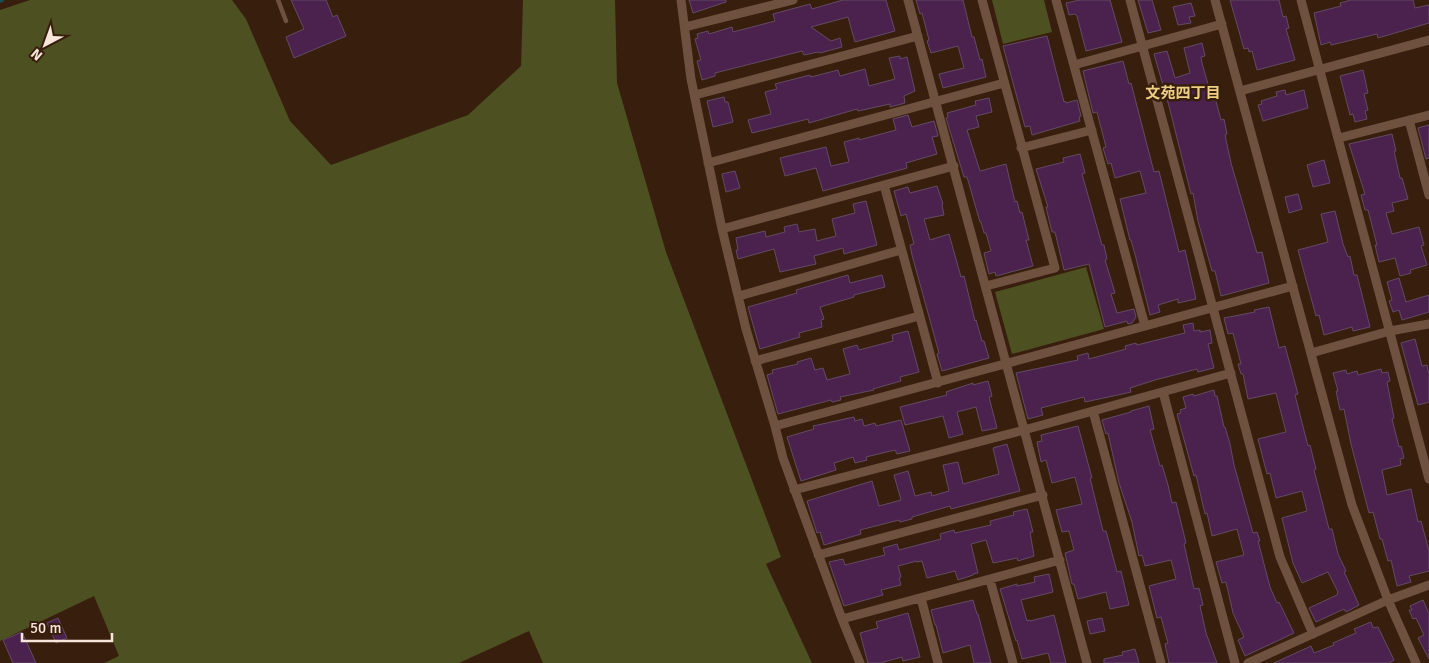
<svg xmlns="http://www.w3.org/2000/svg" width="1429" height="663" viewBox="0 0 1429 663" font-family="Signika,'Noto Sans JP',sans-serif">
<rect width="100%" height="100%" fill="#381e0d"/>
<!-- green -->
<path fill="#4d5020" d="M30,0H232L246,19L290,121L331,165L468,115L521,66L523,0H615L617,83L666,252L781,557L766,564L812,663H543L529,631L459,663H104L119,656L94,596L0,641V10Z
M992,0H1044L1052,32L1003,44Z
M1086,267L1104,329L1012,354L995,292Z"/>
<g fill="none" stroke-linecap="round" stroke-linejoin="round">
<!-- stream -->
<path stroke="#1b4e50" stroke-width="4" d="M0,1L2,0"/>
</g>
<!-- building -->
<path fill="#4b214d" stroke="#634b64" d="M291,0H326L333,17L337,15L346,36L294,58L286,37L304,29Z
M689,0H726V2L693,13Z
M843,0H886L895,31L855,42L848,17L811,27L831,41L840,38L842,47L820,53L818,52L804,55L802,51L715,73V76L702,80L697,61L701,60L695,39L698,38L697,34L708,31L709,34L732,27L733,32L775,21L773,14L810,4L812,9Z
M916,0H963L972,37H974L980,60L982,59L986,77L943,88L939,74L964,68L958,46L931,53L927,41L929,40L922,13L920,14Z
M1080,0H1110L1122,42L1086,51L1077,16L1075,14L1069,15L1066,3Z
M1138,0H1152L1161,30L1148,33Z
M1230,0H1279L1283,17L1286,16L1289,28L1286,29L1295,60L1257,70L1252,51L1249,52L1248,48L1244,49Z
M1351,0H1413L1415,8L1429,5V23L1378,38L1377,34L1331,45L1330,42L1321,45L1314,13L1341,6L1340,3Z
M1191,3L1195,16L1189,17L1191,23L1178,25L1173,7Z
M1047,36L1064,102L1065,101L1066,103L1077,100L1081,116L1079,117L1080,121L1032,135L1030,126L1025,127L1003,46Z
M1202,43L1205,56L1201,57L1202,63L1211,95L1214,94L1221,120L1224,119L1227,134L1225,135L1231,163L1257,253L1262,252L1269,283L1221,296L1215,271H1212L1198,221L1193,193L1191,194L1169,106L1154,54L1167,51L1175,78L1190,73L1184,48Z
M900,56V59L907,57L915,91L904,96L905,103L890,107V104L858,111L857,109L809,123L808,119L752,133L748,120L771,114L765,92L777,89L775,84L810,75L811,77L838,70L840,76L865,69L869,86L895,79L889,58Z
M1123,61L1129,84L1131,83L1154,172L1159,171L1179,252L1185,250L1196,299L1178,303V299L1158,305L1160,312L1150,315L1136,258L1131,240H1130L1120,199L1146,193L1140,171L1115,178L1111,163L1108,164L1103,148L1106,147L1097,112L1093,113L1083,71Z
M1363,70L1368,93L1364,94L1368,110L1365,111L1367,119L1355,122L1353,114L1350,115L1340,76Z
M1285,90L1286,95L1304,90L1308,108L1263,121L1258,105L1262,104L1261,101L1277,96L1276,92Z
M724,97L725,102H728L733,122L713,127L707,101Z
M989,98L992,112L976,116L979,127L967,130L980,171L1006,164L1015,202L1017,201L1020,213L1022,212L1029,240H1026L1033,266L996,276L995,272L989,274L984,253L991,251L986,233H984L981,222H980L967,177H964L946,118L948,117L947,113L976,105L975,101Z
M908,115L912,127L934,121L938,136L932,137L937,154L906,163L907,168L823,191L816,168L785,176L780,158L826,147L831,166L849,162L844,142L859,138V140L896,130L893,119Z
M1429,125V158L1426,159L1418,128Z
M1392,134L1396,151H1394L1400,178H1402L1408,199L1392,203L1394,211L1386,213L1392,234L1419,227L1424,245L1421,246L1427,265L1410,270L1411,273L1400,276L1395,258L1379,262L1375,245H1377L1368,210H1365L1361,195L1365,194L1349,144Z
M1080,154L1085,173L1082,174L1102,245H1104L1107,259L1105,260L1115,293L1111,294L1117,313L1134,309L1136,317L1132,323L1128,324L1127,321L1105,327L1089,264L1064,270L1055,232H1052L1046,207H1048L1036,169L1064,162L1063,158Z
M1324,160L1330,183L1313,187L1307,165Z
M735,171L740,188L726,192L722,174Z
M937,186L943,204L942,205L944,215L924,219L930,240L949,234L961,277L964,276L975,321L976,320L982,341H984L989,358L942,371L937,354L939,353L912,255L910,245L914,244L906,214L901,216L894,191L908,187L910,193Z
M1298,194L1302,209L1289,213L1285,197Z
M866,201L877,245L844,254L843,248L814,256L816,264L780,272L774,249L738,259L736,250H738L736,238L765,231L766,237L785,232L784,227L797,224L799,232L815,229L817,241L836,236L832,219L855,213L853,204Z
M1335,211L1343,244L1348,257L1350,256L1354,275H1357L1370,327L1353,331L1352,327L1324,335L1319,315L1316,316L1298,250L1328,242L1321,214Z
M848,275L850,283L882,275L885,287L854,295V297L820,307L824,319L821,320L822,327L799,333L800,337L760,349L748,307L797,293L796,290Z
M1399,278L1406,302L1429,295V312L1402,320L1399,310L1393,312L1389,301L1392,300L1387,282Z
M1269,307L1279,348L1285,346L1298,394L1295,395L1308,446L1310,445L1316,469L1314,470L1329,529H1332L1338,554L1346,571L1344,572L1346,576L1359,605L1346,612L1344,609L1316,622L1309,608L1337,595L1338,592L1328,572L1302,583L1293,563L1282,518L1307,511L1302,491L1276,498L1270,473L1267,474L1258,439L1286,432L1276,393L1248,399L1243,374H1241L1238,364H1241L1233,333L1228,334L1224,318L1255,312L1254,310Z
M1193,323L1194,331L1200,330V332L1210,330L1212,343L1208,344L1214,368L1198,372L1197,369L1155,380L1130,388L1131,392L1113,396L1085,402L1084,397L1041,408L1043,415L1028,419L1016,373L1078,360L1077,356L1088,353L1089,359L1126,349L1125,346L1136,343L1137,345L1185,333L1183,325Z
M908,331L919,372L900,377L901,381L873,389L874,390L840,397L841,400L832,402L831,400L778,414L767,375L773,373L772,370L798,364L797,362L811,358L815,370L823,368L827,380L850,374L843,349L857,345L859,350L893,341L892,335Z
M1415,339L1422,366L1427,365L1429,374V402L1418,405L1401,343Z
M1381,369L1382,373L1388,372L1390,381L1387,382L1394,418L1392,419L1399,447L1401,446L1404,458L1400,459L1401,465L1382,470L1387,495L1411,489L1418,522L1421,521L1429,551V571L1409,576L1411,582L1397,586L1391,560L1388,561L1382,539H1380L1373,512L1369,513L1351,444L1344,409L1340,410L1336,391H1338L1333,373L1346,370L1347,374L1357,371L1358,375Z
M988,381L992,396L989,397L997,428L982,431L976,407L957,412L963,434L949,438L943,416L905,425L900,407L947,395L946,392L973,383V385Z
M1214,390L1215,396H1217L1224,427H1225L1230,444L1234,465L1253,533L1257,532L1260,541H1258L1270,587L1277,603L1279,602L1294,633L1245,656L1238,640L1244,637L1233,613L1226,582L1222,583L1216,562L1244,555L1237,529L1212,536L1207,513L1205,514L1196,475L1194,476L1177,414L1181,413L1180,410L1186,408L1183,397L1193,394L1194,396Z
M1149,406L1154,429L1150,430L1160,466L1162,465L1168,485L1172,503L1176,502L1186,543L1184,544L1194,589L1199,588L1203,605L1200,606L1206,633L1217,663H1169L1165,644L1168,643L1161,617L1157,618L1149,586L1176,579L1171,560L1145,566L1142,555L1139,556L1132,522L1119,483L1108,433L1106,434L1102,420L1131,412V411Z
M854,417L855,421L862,419L864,426L875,423L876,426L901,420L910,451L897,454L895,450L866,457L867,460L855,463L853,457L834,463L836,470L801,481L787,437L814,429L813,426Z
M1078,426L1092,478H1090L1103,531H1106L1117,572L1121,571L1129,605L1110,609L1106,592L1078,599L1074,584H1072L1065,553L1074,550L1069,531L1062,532L1056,510L1082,504L1075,477L1052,483L1046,460L1041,462L1037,442L1042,441L1041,435Z
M1007,444L1020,491L951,509L950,506L912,517V519L900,522L899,520L860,530L861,534L824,545L820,532L817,533L807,501L872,481L879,506L901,500L894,475L908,471L915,496L931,492L932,496L949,491L943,465L958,462L963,484L999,474L993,448Z
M1027,509L1033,532H1030L1034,556L1018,561L1017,558L993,563L986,540L971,544L978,573L973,574V575L958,580L955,571L927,578L922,561L917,562V561L898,566L901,577L899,578L901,585L881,590L883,595L844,606L829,562L843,559L845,565L885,555L883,548L897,544L899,550L941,539L940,534L954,530L955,533L991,525L990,521L1014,515L1013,512Z
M1049,574L1053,592L1021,600L1027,621L1030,620V621L1054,615L1066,663H1051L1048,653L1022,659L1017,640L1016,641L1000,589L1017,584V586L1035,582L1034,577Z
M973,600L977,614H978L991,663H974L970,645L943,653L936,625H935L931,610Z
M1423,600L1429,614V659L1418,638L1424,635L1416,618L1413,619L1409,610H1412L1410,606Z
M908,613L920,657L903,661L902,657L880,663H868L860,633L878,628L876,622Z
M58,618L67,638L56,643L47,623Z
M1102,618L1105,631L1090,634L1087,621Z
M1371,622L1373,628L1378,627L1394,660L1389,663H1274L1311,646L1314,653L1334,645L1333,643L1356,633L1354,629Z
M22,632L36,663H13L3,640Z
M1135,649L1139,663H1104V659L1123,655L1122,652Z"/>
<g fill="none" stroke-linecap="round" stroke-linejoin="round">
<!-- lane -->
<path stroke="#6f513f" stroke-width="4.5" d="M278,0L286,21"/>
<!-- street -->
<path stroke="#6f513f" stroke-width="9" d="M681,0L691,79L722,229L746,329L775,426L783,458L842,619L860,663
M908,0L1087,663
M982,0L1055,268L986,286
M1056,0L1145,326
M1130,0L1280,557L1313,634
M1215,0L1352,505L1388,600L1416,663
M1301,0L1429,479
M685,27L793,0
M1074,65L1222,24
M1240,91L1429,40
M695,95L918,36
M1409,120L1429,195
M1339,138L1429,115
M1021,148L1092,130
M708,163L1004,83
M884,185L938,383
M722,229L954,166
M739,296L901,250
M1311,353L1390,331L1429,324
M755,361L919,316
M1163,392L1235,663
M1093,411L1161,663
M775,426L1293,286
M794,490L1024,430L1231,373
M818,555L1043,495
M990,580L1013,663
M921,598L938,663
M842,619L1060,560
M1248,663L1388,600L1429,585"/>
</g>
<g text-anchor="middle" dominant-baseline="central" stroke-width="5" stroke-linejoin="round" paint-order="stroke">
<!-- neighbourhood labels -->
<g font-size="15" font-weight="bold" fill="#eed084" stroke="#381e0d">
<text x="1183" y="93">文苑四丁目</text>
</g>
</g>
<!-- north arrow -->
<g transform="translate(45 45) rotate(221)" stroke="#381e0d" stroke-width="4" paint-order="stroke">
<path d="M0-4L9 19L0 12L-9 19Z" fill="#f8e6db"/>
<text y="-8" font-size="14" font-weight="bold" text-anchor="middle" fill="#f8e6db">N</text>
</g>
<!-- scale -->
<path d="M22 633v8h90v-8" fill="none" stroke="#f8e6db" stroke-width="2.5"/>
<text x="30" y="633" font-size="15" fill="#f8e6db" stroke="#381e0d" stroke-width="4" paint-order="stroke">50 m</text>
</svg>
